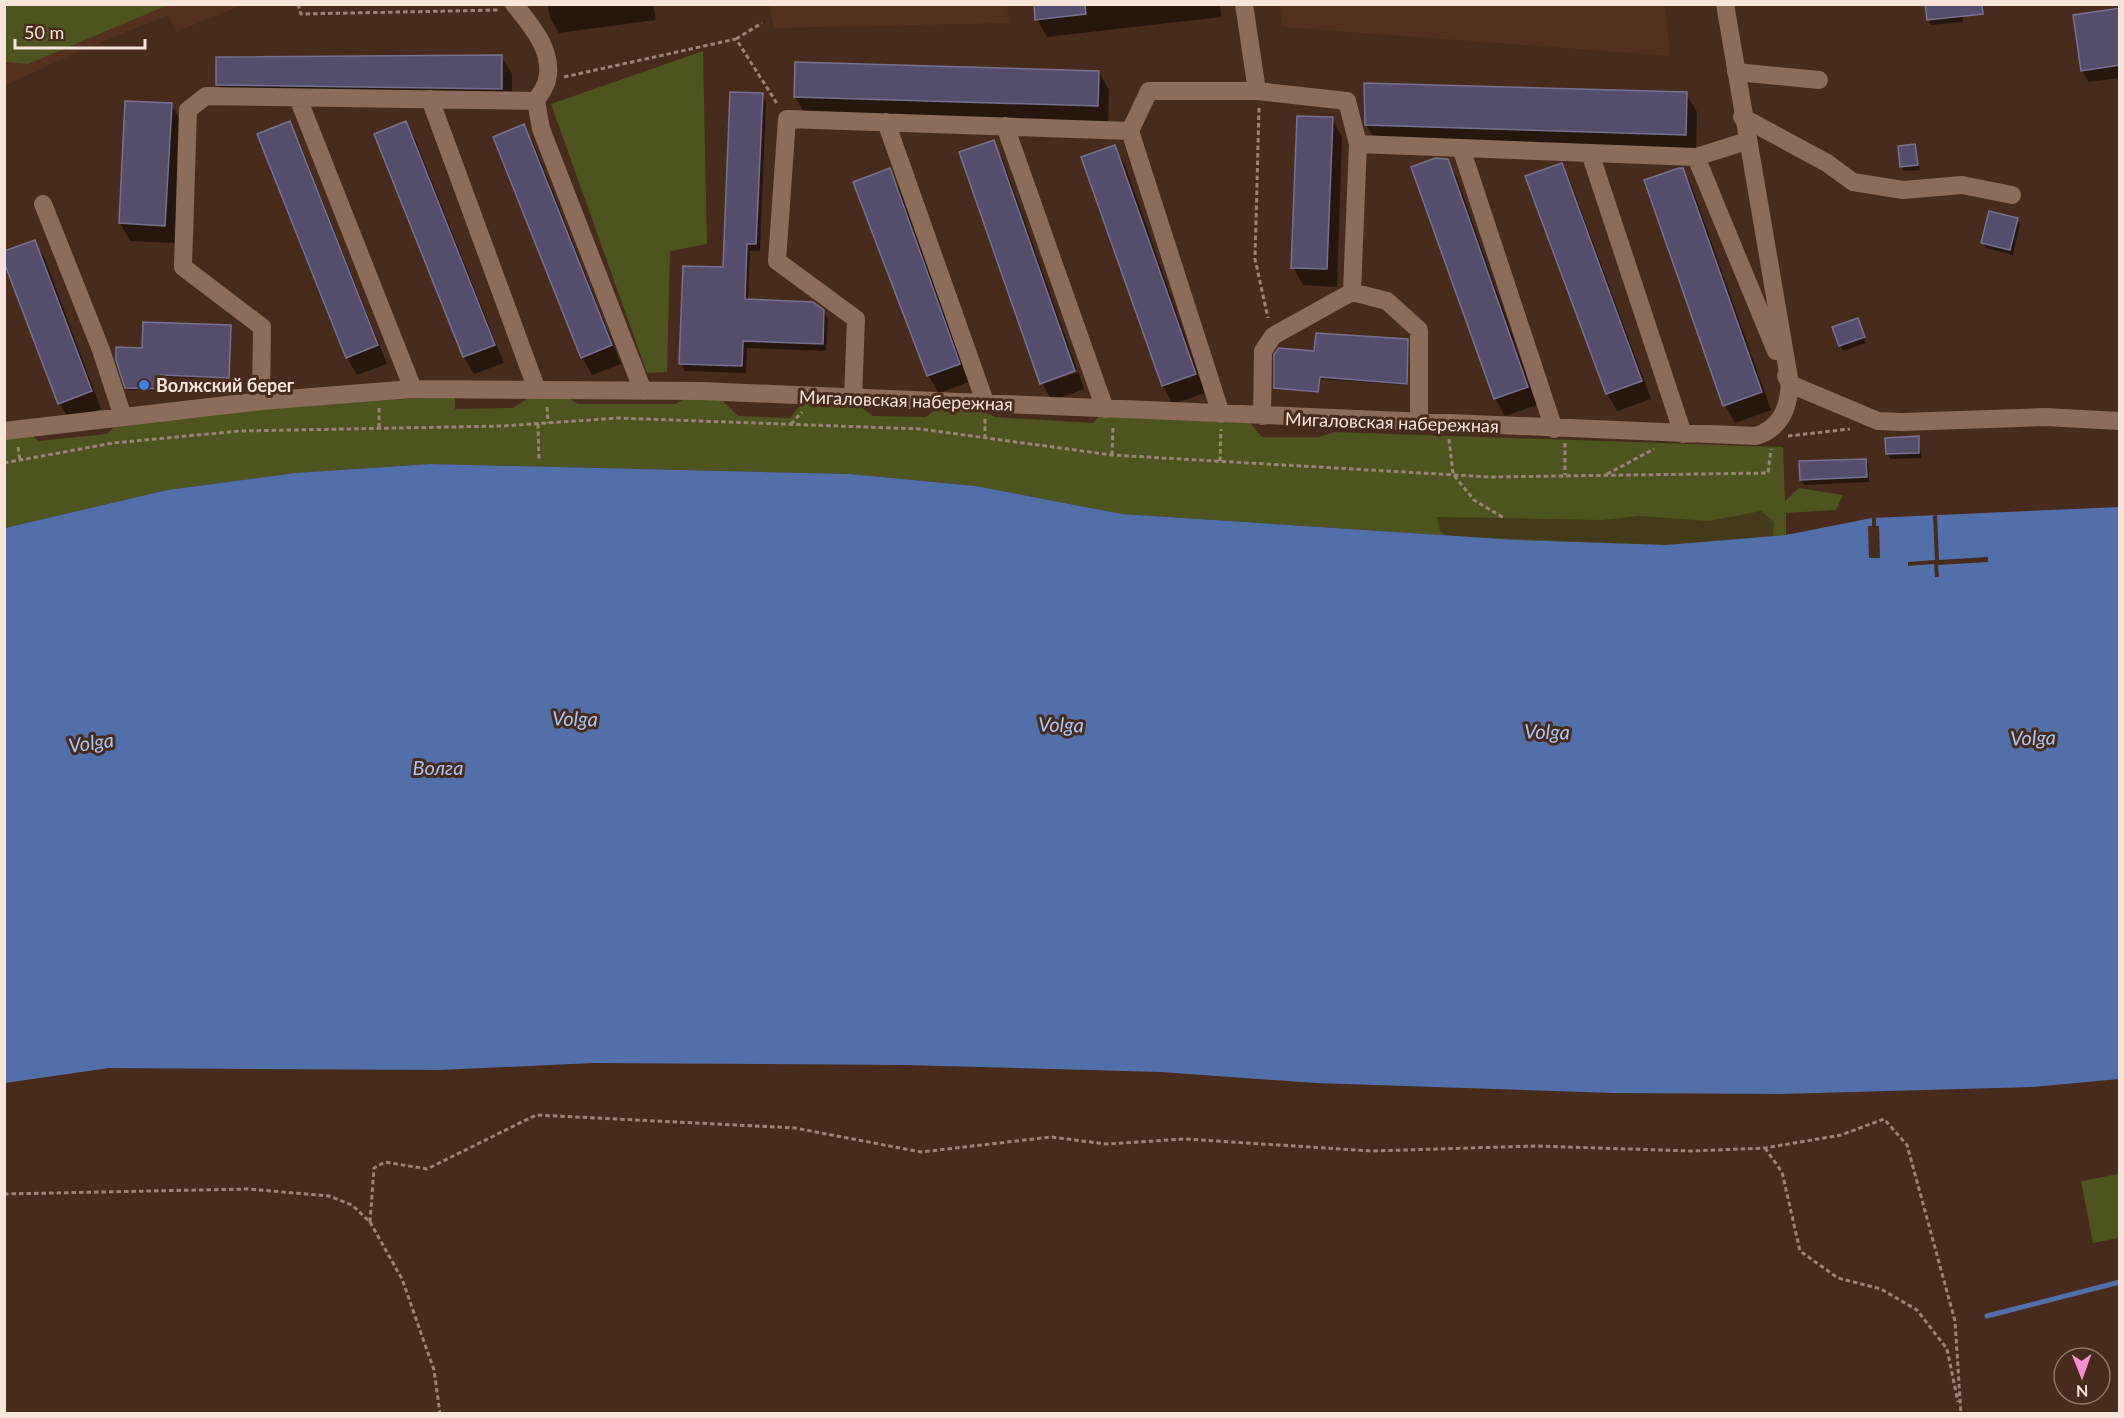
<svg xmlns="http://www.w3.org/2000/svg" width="2124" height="1418" viewBox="0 0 2124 1418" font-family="Lato,sans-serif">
<rect width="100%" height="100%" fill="#472b1c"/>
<!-- built -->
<path fill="#53311e" d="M4,5H243L176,32L168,15L66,57L5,86Z
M769,5H1007L1009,23L774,28Z
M1279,5H1665L1670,56L1283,27Z"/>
<!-- green -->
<path fill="#4d541e" d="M5,4H168V5L28,64L5,62Z
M703,51L707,244L670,251L667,372L647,373L551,104Z
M455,396V409L513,408L530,397L565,396L578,404H675L688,397L720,398L738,416L790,418L803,402L861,407L873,416L926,417L939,407L979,409L995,417L1093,423L1101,415L1250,423L1262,437H1319L1334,432L1783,447L1785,501L1799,488L1843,495L1836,510L1786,513V535L1666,545L1517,540L1122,514L976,486L850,474L430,464L295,473L167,490L5,528V434L28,433L39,441L107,434L118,423L263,408Z
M2119,1174V1238L2093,1243L2081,1181Z"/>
<!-- sand -->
<path fill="#433a1a" d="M1761,511L1774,522L1773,536L1666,545L1447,536L1440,531L1437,517L1602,520L1639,516L1709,521Z"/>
<!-- water -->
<path fill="#536faa" d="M430,464L850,474L976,486L1122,514L1517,540L1666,545L1786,535L1872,518L2119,507V1079L2033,1087L1780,1094L1614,1093L1316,1083L1161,1072L905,1065L593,1063L440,1070L109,1068L5,1083V528L167,490L295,473Z"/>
<!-- pier -->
<path fill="#472b1c" d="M1937,515L1939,560L1988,557V562L1938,565L1939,577H1935L1934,564L1908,566V562L1935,560L1933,516Z
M1872,518H1876V526H1879L1880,558H1869L1868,526H1872Z"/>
<!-- shadow -->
<path fill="#0007" d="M548,4H653L656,20L559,33L550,18Z
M1035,4H1220L1221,17L1047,37L1037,19Z
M1961,4L1963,22L1931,25L1928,19Z
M2120,9V78L2089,82L2082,71Z
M501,56L512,74V107L228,102L217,84Z
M1099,72L1109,90L1108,124L806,115L795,97Z
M1686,94L1697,112L1696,153L1377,143L1366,125Z
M762,95L766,103L760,251H750L748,301L823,311L828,319L826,351L747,348L746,373L685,371L681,364L724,269Z
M171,104L181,122L175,243L130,241L120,223Z
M1332,119L1342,137L1337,287L1303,285L1293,267Z
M289,123L299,141L387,364L357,375L347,358Z
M406,123L416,141L504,363L474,374L464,357L376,135Z
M523,126L534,144L621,364L592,375L582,357Z
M993,142L1003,160L1077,369L1043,381V384L1078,372L1084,389L1052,401L1042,383Z
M1914,145L1920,170L1904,171L1901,166Z
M1114,147L1125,165L1205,393L1173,404L1163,386L1083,158Z
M1447,160L1457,178L1537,405L1505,416L1495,398Z
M1561,165L1571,183L1651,399L1617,411L1607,393Z
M1682,169L1692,187L1771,410L1735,423L1725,405Z
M889,170L899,188L969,382L939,393L928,375Z
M2017,219L2020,225L2013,255L1986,248L1983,243Z
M34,242L45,259L101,409L70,421L60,404L4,257Z
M1860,325L1866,343L1843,351L1840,345Z
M230,327L229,379L162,377L161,391L128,390L127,388L144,349Z
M1407,340V385L1321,379L1318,393L1275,388L1315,353Z
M1918,438L1922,458L1891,459L1887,454Z
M1866,460L1869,466V482L1804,485L1801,479Z"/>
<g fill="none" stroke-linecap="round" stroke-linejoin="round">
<!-- stream -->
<path stroke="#536faa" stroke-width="5" d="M1987,1316L2120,1282"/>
</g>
<!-- building -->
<path fill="#544e6c" stroke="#777190" stroke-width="1.5" d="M1034,4H1085L1086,14L1035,20Z
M1925,4H1982L1983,14L1927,20Z
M2120,8V65L2081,71L2073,15Z
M502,55V89L216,85V57Z
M795,62L1099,71L1098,106L794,97Z
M1364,83L1687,92L1686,135L1365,125Z
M730,92L763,93L756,244H747L745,299L813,302L824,310L823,344L743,341L742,366L679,364L683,266L723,267Z
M125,101L172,103L165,226L119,223Z
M1297,116L1333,117L1327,269L1291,268Z
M290,121L378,345L346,358L257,134Z
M406,121L495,345L463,357L374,134Z
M524,124L612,345L581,358L493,137Z
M994,140L1075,371L1040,384L959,152Z
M1915,144L1918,165L1900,167L1898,146Z
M1115,145L1196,374L1162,386L1081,157Z
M1435,158L1448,159L1528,387L1494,399L1411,167Z
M1562,163L1642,381L1606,394L1525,176Z
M890,168L960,364L927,376L853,182Z
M1679,168H1683L1762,392L1723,406L1644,180Z
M1989,211L2018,218L2010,250L1981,243Z
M35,240L92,391L58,404L4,262V251Z
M1858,318L1865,337L1839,346L1832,327Z
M143,322L231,325L229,378L161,375V389L125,388L116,360V347L142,348Z
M1316,333L1408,339L1407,384L1320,377L1318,392L1274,388V354L1279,348L1314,351Z
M1919,436V453L1886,454L1885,438Z
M1866,459L1867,477L1800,480L1799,461Z"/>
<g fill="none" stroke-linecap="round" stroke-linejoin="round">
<!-- path -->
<path stroke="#9b8477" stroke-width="3" stroke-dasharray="4.5 3" stroke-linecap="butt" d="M298,4L301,14L499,10
M736,39L762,23
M564,77L736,39L778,105
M1259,108L1255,259L1268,318
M547,407L548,423
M379,408V427
M985,419V437
M538,424L539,461
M791,424L802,412
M1788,436L1850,429
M1449,439L1453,474L1474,500L1504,518
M1565,443V475
M18,447L20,460
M1112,455L1113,426
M1220,461L1221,429
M4,463L113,443L240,431L503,426L618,418L920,429L1112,455L1490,477L1768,473L1771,449
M1607,474L1654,449
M1765,1148L1782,1172L1800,1251L1838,1278L1881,1289L1917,1310L1947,1349L1958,1402
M4,1194L248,1189L329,1196L352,1205L370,1222L374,1168L385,1162L427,1169L536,1115L795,1128L921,1152L1051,1137L1106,1144L1185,1139L1372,1151L1536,1146L1691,1151L1765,1148L1841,1135L1884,1119L1907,1145L1955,1321L1961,1414
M370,1222L402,1279L434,1370L440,1414"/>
<!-- minor -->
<path stroke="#8c6c5b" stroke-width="18" d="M514,4C531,25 554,51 547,80C546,87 539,95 536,101L541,129L643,391
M1244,4L1257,91
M1736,72L1819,80
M298,98L413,389
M430,99L537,390
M1742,117L1827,163L1853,182L1903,190L1962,185L2012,195
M886,122L985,402
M1005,126L1105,409
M1747,141L1696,157L1776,351
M1461,148L1554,429
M1590,153L1683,434
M43,204L101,350L123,417
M1786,376L1790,384L1878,421L1902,422L2045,417L2120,421
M853,398L856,319L777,261L787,119L1130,131
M261,401L262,327L183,267L188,110L206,96L536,101
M1221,414L1130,131L1149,91H1257L1347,101L1358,144
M1262,416L1263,351L1273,336L1352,292
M1419,423V330L1387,301L1352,292L1358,144L1696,157
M4,431L261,401L413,389L701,391L1756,436C1781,428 1788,409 1790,384L1725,4"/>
</g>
<!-- markers -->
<circle fill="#3f7fe0" stroke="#472b1c" stroke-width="2" cx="144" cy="385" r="6"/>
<g text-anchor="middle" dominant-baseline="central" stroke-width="6" stroke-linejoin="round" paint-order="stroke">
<!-- poi labels -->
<g font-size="18" font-weight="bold" fill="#f7e5db" stroke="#472b1c" text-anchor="start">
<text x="156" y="385">Волжский берег</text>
</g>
<!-- street labels -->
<g font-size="18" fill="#f7e5db" stroke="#472b1c">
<text transform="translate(906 400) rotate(2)">Мигаловская набережная</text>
<text transform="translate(1392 422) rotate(2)">Мигаловская набережная</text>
</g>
<!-- water labels -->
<g font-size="20" font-style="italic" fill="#abc4f7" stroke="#472b1c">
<text transform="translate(575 718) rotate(1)">Volga</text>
<text transform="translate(1061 724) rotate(1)">Volga</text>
<text transform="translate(1547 731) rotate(1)">Volga</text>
<text transform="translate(2033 737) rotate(-1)">Volga</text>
<text transform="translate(91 742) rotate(-8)">Volga</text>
<text x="438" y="767">Волга</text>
</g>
</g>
<!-- border -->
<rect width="2124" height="1418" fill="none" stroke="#f7e5db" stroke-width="12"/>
<!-- north arrow -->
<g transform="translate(2082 1376) rotate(179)"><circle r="28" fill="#472b1c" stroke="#8d7568" stroke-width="1.5"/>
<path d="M0-4.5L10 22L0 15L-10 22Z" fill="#f790ce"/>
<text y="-9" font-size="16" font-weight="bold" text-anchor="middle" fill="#f7e5db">N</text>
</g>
<!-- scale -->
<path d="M15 39v9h130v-9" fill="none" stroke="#f7e5db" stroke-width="3"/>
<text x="24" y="39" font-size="18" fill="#f7e5db" stroke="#472b1c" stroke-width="4.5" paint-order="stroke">50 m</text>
</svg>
